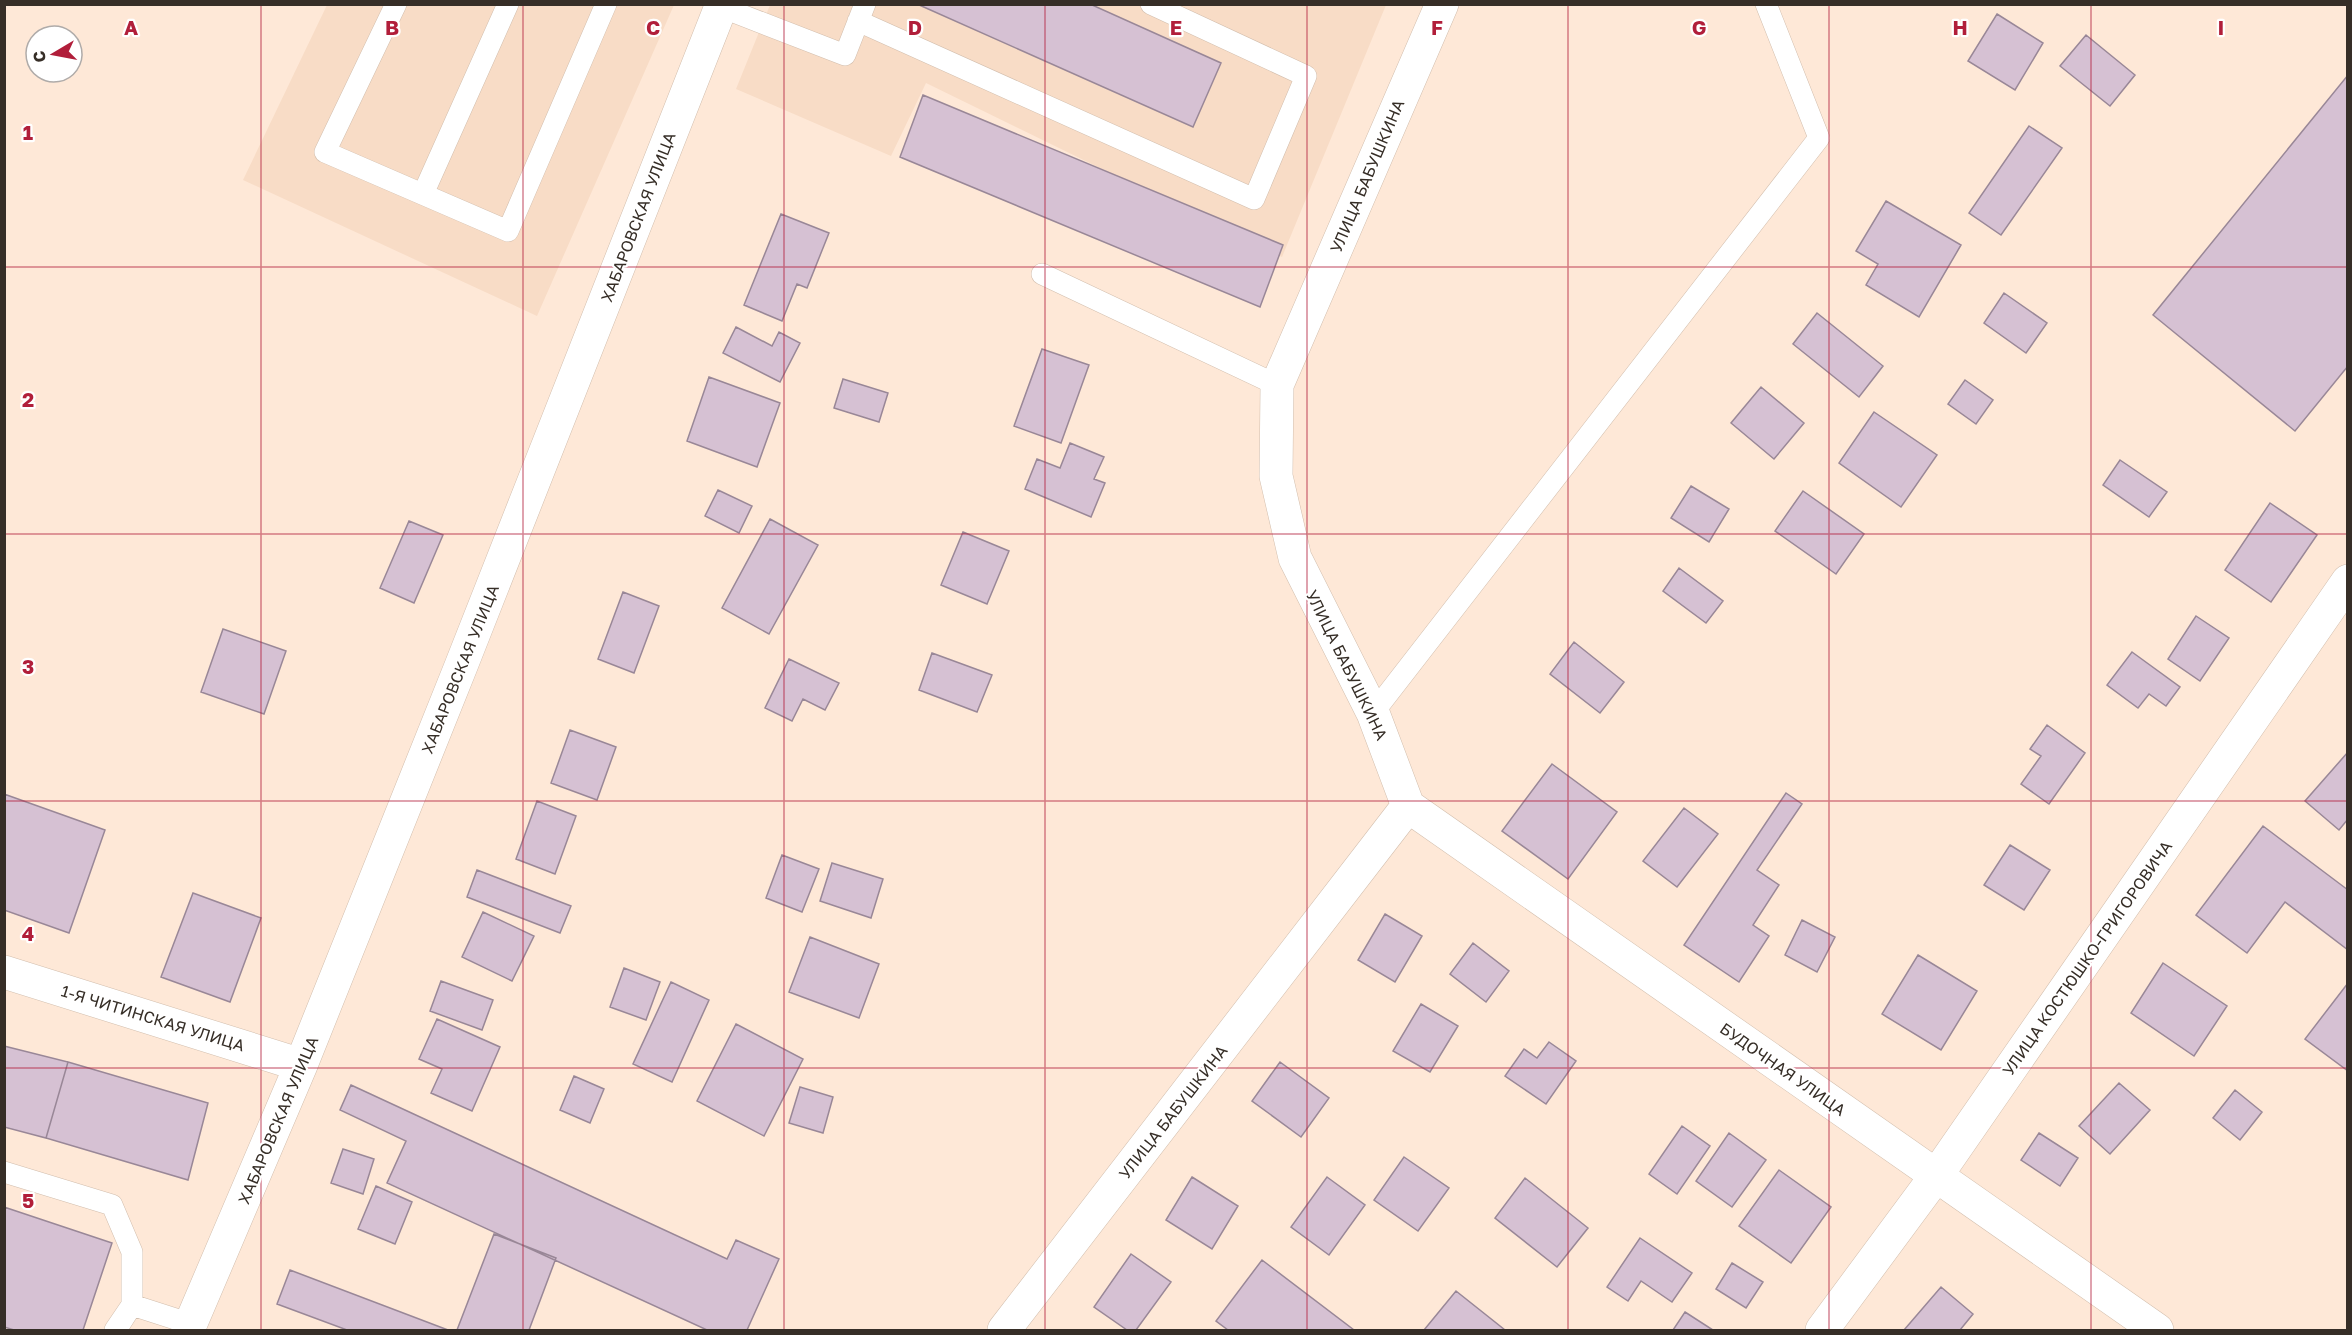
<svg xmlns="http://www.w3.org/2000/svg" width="2352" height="1335" viewBox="0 0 2352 1335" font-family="'Golos Text',sans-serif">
<rect width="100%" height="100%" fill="#fee8d7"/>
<!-- built -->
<path fill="#f8dcc6" d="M327,5H674L537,316L243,180Z
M770,5H1386L1282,257L926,83L891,156L736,89Z"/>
<!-- building -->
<path fill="#d6c1d3" stroke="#998797" stroke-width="1.5" d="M917,4H1090L1221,63L1193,127Z
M1997,14L2043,43L2015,90L1968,61Z
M2086,35L2135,75L2110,106L2060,66Z
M2348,75V366L2295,431L2153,315Z
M923,95L1283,245L1260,307L900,157Z
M2029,126L2062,148L2001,235L1969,213Z
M1886,201L1961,245L1919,317L1866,285L1878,264L1856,251Z
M781,214L829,233L807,288L797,284L782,321L744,305Z
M2004,293L2047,323L2026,353L1984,323Z
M1817,313L1883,366L1859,397L1793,344Z
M736,327L772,346L779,332L800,343L780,382L723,353Z
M1042,349L1089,365L1061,443L1014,426Z
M709,377L780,403L757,467L687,441Z
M843,379L888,393L879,422L834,408Z
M1965,380L1993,400L1976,424L1948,404Z
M1761,387L1804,423L1774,459L1731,423Z
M1874,412L1937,455L1901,507L1839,463Z
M1070,443L1104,457L1094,479L1105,483L1091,517L1025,489L1037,459L1060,468Z
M2120,460L2167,492L2149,517L2103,485Z
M1691,486L1729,509L1709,542L1671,518Z
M718,490L752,506L739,533L705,516Z
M1803,491L1864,534L1836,574L1775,531Z
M2270,503L2317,535L2271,602L2225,570Z
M770,519L818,545L769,634L722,608Z
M409,521L443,535L414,603L380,588Z
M963,532L1009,551L987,604L941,585Z
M1679,568L1723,601L1706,623L1663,591Z
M623,592L659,606L634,673L598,659Z
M2196,616L2229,638L2200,681L2168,659Z
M223,629L286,651L264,714L201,692Z
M1574,642L1624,682L1600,713L1550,674Z
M2132,652L2180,687L2166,706L2149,694L2138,708L2107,685Z
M932,653L992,675L977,712L919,690Z
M789,659L839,683L825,710L803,699L792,721L765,708Z
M2047,725L2085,753L2049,804L2021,784L2041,756L2030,749Z
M570,730L616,747L597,800L551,783Z
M2348,752V819L2339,830L2305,801Z
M1552,764L1617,812L1568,879L1502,831Z
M1786,793L1802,804L1757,870L1779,885L1753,925L1769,936L1739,982L1684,945Z
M4,794L105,830L69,933L4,910Z
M537,801L576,816L555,874L516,859Z
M1684,808L1718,834L1677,887L1643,861Z
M2263,826L2348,890V950L2285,902L2247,953L2196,915Z
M2010,845L2050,870L2024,910L1984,885Z
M782,855L819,869L802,912L766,898Z
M832,863L883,879L871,918L820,901Z
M477,870L571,906L560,933L467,897Z
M193,893L261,918L230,1002L161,977Z
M483,912L534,936L512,981L462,957Z
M1385,914L1422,936L1395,982L1358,960Z
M1802,920L1835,937L1817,972L1785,955Z
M810,937L879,964L859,1018L789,992Z
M1473,943L1509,971L1486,1002L1450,974Z
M1918,955L1977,991L1941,1050L1882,1014Z
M2163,963L2227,1006L2194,1056L2131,1013Z
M624,968L660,982L646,1020L610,1007Z
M441,981L493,1000L482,1030L430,1011Z
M671,982L709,1000L672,1082L633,1064Z
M2348,983V1071L2305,1039Z
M1421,1004L1458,1026L1430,1072L1393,1051Z
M437,1019L500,1047L472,1111L431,1093L442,1069L419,1059Z
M736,1024L803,1059L764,1136L697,1101Z
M1549,1042L1576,1061L1546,1104L1505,1076L1524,1049L1537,1058Z
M4,1046L68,1062L46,1138L4,1127Z
M68,1062L208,1103L188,1180L46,1138Z
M1280,1062L1329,1098L1301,1137L1252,1101Z
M574,1076L604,1089L590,1123L560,1110Z
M2119,1083L2150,1110L2110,1154L2079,1126Z
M351,1085L727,1259L736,1240L779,1259L747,1330H707L387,1183L406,1141L340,1110Z
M800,1087L833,1097L823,1133L789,1123Z
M2235,1090L2262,1112L2240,1140L2213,1118Z
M1682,1126L1710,1146L1677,1194L1649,1174Z
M1729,1133L1766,1160L1732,1207L1696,1181Z
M2039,1133L2078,1158L2060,1186L2021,1160Z
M343,1149L374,1159L363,1194L331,1183Z
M1404,1157L1449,1188L1418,1231L1374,1200Z
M1779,1170L1831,1207L1791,1263L1739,1226Z
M1192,1177L1238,1206L1212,1249L1166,1220Z
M1327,1177L1365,1205L1329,1255L1291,1227Z
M1525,1178L1588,1228L1557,1267L1495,1218Z
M376,1186L412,1202L395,1244L358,1229Z
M4,1207L112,1243L83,1330H14L4,1327Z
M494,1234L556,1258L529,1330H457Z
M1640,1238L1692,1273L1672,1302L1641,1281L1628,1301L1607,1287Z
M1131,1254L1171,1282L1136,1330H1127L1094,1307Z
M1262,1260L1354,1330H1228L1216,1321Z
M1732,1263L1763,1282L1746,1308L1716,1289Z
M290,1270L448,1330H347L277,1304Z
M1941,1287L1973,1314L1960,1330H1904Z
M1456,1291L1505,1330H1424Z
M1685,1312L1713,1330H1673Z"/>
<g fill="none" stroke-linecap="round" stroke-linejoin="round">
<!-- lane casing -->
<g stroke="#d2bead" stroke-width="22">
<path id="lane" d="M396,4L325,152L508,231L606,4
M721,7L845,55L865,4
M858,21L1254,199L1306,76L1151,4
M423,194L508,4
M1042,274L1277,385
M1373,713L1819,138L1766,4
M4,1172L112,1205L132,1252V1305L191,1324
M115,1330L132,1305L116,1330"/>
</g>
<!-- street casing -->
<g stroke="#d2bead" stroke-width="34">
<path id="street" d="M1408,806L2157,1330
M4,972L301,1065
M188,1330L301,1065L461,666L722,4
M1004,1330L1408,806L1373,713L1295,558L1276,476L1277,385L1442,4
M1822,1330L1936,1176L2348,581"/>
</g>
<!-- lane -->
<use href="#lane" stroke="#fff" stroke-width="21"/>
<!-- street -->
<use href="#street" stroke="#fff" stroke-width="33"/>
</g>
<!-- grid -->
<path fill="none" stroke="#b11e3a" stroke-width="1.5" stroke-opacity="0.55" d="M261,4V1330M523,4V1330M784,4V1330M1045,4V1330M1307,4V1330M1568,4V1330M1829,4V1330M2091,4V1330M4,267H2348M4,534H2348M4,801H2348M4,1068H2348"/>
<g text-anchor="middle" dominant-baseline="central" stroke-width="4.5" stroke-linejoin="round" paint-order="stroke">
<!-- street labels -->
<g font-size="16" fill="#362e27" stroke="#fff">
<text transform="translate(1367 176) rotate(-67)">УЛИЦА БАБУШКИНА</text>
<text transform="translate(638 217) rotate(-69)">ХАБАРОВСКАЯ УЛИЦА</text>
<text transform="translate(1347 665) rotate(64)">УЛИЦА БАБУШКИНА</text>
<text transform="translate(460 669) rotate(-68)">ХАБАРОВСКАЯ УЛИЦА</text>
<text transform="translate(2087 958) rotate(-55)">УЛИЦА КОСТЮШКО-ГРИГОРОВИЧА</text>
<text transform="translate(153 1018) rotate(17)">1-Я ЧИТИНСКАЯ УЛИЦА</text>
<text transform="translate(1783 1069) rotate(35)">БУДОЧНАЯ УЛИЦА</text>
<text transform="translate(1173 1112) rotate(-52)">УЛИЦА БАБУШКИНА</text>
<text transform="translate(278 1120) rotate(-67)">ХАБАРОВСКАЯ УЛИЦА</text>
</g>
</g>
<g font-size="20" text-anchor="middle" font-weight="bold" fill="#b11e3a" stroke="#fff" stroke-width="4.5" stroke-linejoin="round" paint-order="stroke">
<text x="131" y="35">A</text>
<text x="392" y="35">B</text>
<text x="653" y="35">C</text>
<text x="915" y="35">D</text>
<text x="1176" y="35">E</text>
<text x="1437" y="35">F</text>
<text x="1699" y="35">G</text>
<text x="1960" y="35">H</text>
<text x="2221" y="35">I</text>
<text x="28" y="140">1</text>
<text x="28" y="407">2</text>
<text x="28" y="674">3</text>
<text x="28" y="941">4</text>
<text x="28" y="1208">5</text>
</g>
<!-- border -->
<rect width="2352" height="1335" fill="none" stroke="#362e27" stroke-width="12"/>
<!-- north arrow -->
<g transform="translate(54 54) rotate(260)"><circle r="28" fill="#ffffff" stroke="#afaba9" stroke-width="1.5"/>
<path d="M0-4.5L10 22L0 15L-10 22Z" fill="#b11e3a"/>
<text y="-9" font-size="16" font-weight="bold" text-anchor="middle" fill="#362e27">С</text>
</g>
</svg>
